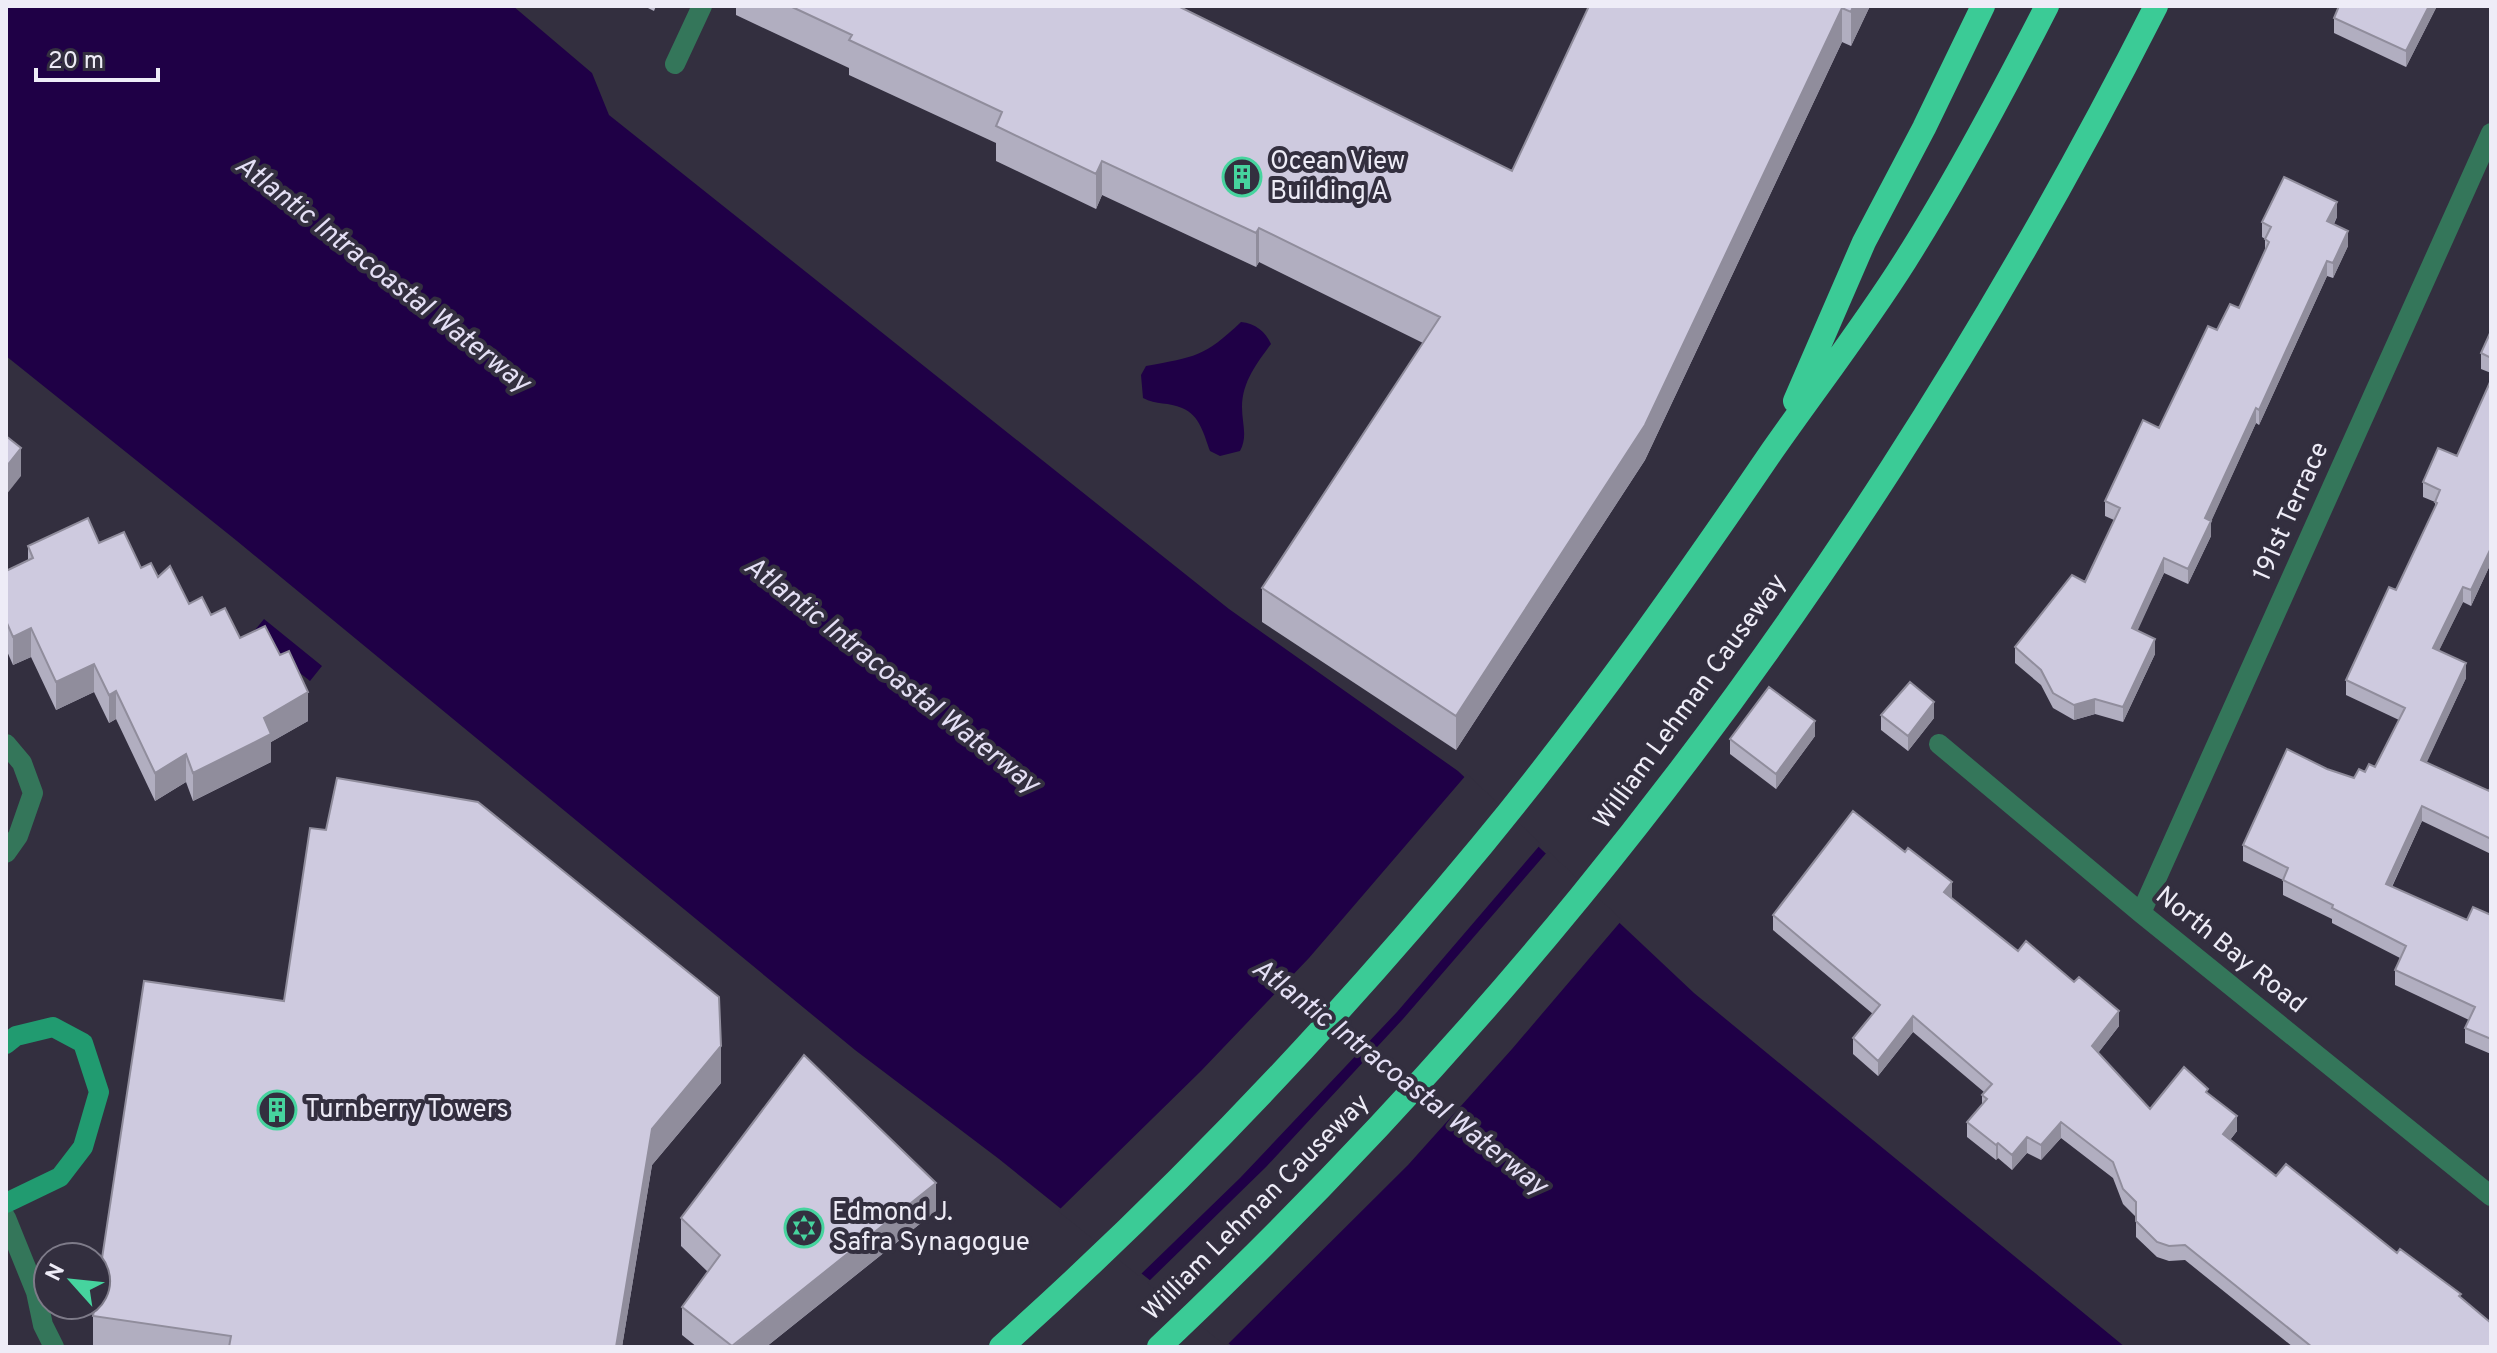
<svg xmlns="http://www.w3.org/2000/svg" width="2497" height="1353" viewBox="0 0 2497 1353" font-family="Overpass,sans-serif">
<rect width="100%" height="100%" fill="#332f3f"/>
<!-- water -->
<path fill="#1f0046" d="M6,6H513L592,73L609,115L1229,609L1458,771L1694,993L2125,1347H1233L999,1159L855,1050L237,541L6,356Z
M1241,322C1255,323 1266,332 1271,344C1257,363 1242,382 1242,407C1242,424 1248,436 1240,451L1220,456L1210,451C1204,435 1200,415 1182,408C1169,402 1156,405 1143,398L1141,375L1146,366C1195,357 1204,357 1241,322Z
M264,619L322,666L310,681L286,662L258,634L255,630Z"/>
<!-- pier -->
<path fill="#332f3f" d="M1467,774L1541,844L1397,1012L1240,1178L1139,1276L1058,1211L1201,1071L1309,958Z
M1548,851L1622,920L1512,1049L1408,1165L1226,1346L1147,1283L1266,1167L1403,1019Z"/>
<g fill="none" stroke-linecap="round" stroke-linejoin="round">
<!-- lane -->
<path stroke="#34765a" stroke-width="20" d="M6,1218L36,1292L43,1325L54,1347"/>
<!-- street -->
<path stroke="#34765a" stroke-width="20" d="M675,64L702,6
M6,744L22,763L33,793L18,836L6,853
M1939,744L2141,913L2491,1196
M2141,913L2491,133"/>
<!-- secondary -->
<path stroke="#219b70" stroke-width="20" d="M6,1044L16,1036L53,1027L83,1043L99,1092L83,1147L60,1177L6,1203"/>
<!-- highway -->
<path stroke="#3bcb96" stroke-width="24" d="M1795,401L1864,242L1924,128L1983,6
M1001,1347C1174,1192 1334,1024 1482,845C1586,719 1680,586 1772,451C1816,388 1864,326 1905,261C1957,179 2003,92 2047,6
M1159,1347C1308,1206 1450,1056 1580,897C1803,625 1997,320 2156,6"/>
</g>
<!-- wall -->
<path fill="#b1aec0" d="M644,6H656L654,11Z
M736,6H1181V8L1512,171L1589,6H1870L1851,46L1842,42L1645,460L1456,750L1262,622V588L1423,343L1259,262L1256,267L1102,195L1096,209L996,161V143L849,75V68L736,15Z
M2339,6H2437L2406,67L2334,33V18Z
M2337,217L2334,224L2348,246L2333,278L2327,276L2259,425L2256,423L2211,521V536L2188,584L2164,573L2137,630L2155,654L2123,722L2095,714L2074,720L2053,708L2041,685L2015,663V647L2085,582L2114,520L2105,516V501L2159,428L2217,330L2239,308L2265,251V239L2262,237V222Z
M2491,331V373L2481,369V353Z
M2491,380V563L2471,606L2463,602L2439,650L2466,678L2426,763L2489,791L2491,786V854L2422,821L2392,887L2467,920L2491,915V1054L2465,1043V1028L2469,1020L2395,985V970L2400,958L2332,923V919L2283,895V880L2243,861V845L2327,769L2354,778L2375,767L2399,720L2346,695V680L2396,590L2435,508V502L2423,497V482L2457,456Z
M99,543L158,577L189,604L211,615L240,638L308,721L271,742V762L193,801L186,782L155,801L116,719L109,723L94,692L56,710L31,657L13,665L6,649V571L28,561V546Z
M1881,715L1934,718L1908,751L1881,730Z
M1815,736L1776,789L1730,754V739Z
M1905,852L1952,897L1951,898L2018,951L2119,1026L2098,1053L2150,1109L2208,1094L2237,1131L2230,1140L2276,1176L2397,1253L2461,1298L2491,1347H2293L2185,1260L2169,1261L2157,1257L2136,1237V1217L2123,1204L2113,1178L2061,1138L2041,1160L2027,1153L2012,1170L1998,1158L1996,1160L1967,1137V1122L1982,1105V1095L1984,1092L1913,1032L1878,1076L1853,1054V1038L1873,1014L1773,930V915Z
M721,1083L652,1165L622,1347H93V1316Z
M936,1211L766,1347H697L682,1335V1307L708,1272L681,1246V1218Z"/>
<!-- shaded-wall -->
<path fill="#908d9c" d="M1853,6H1870L1851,46V12Z
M2429,6H2437L2406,67V51Z
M1842,8V42L1645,460L1456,750V716Z
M1102,161V195L1096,209V174Z
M2337,202V217L2327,236V221Z
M1259,228V262L1256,267V233Z
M2348,231V246L2333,278V263Z
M2327,261V276L2259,425V410Z
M2256,408V423L2210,524L2211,521V536L2188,584V569L2205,518Z
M21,448V476L6,495V467Z
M2491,548V563L2471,606V590Z
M2164,558V573L2132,643V628Z
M2463,587V602L2433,663V648Z
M31,628V657L13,665V637Z
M2155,639V654L2123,722V707Z
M2466,663V678L2421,775V760Z
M94,664V692L56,710V682Z
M116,691V719L109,723V695Z
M308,692V721L271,742V762L193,801V773L264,718Z
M2095,699V714L2074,720V705Z
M1934,702V718L1908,751V736Z
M1815,721V736L1776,789V774Z
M186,754V782L155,801V773Z
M2422,806V821L2386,899V884Z
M1952,882V897L1944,907V892Z
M2119,1011V1026L2092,1061V1046Z
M1913,1016V1032L1878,1076V1061Z
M721,1046V1083L652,1165L622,1347H616L652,1129Z
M2237,1116V1131L2223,1149V1134Z
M2061,1122V1138L2041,1160V1145Z
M2027,1137V1153L2012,1170V1155Z
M1998,1143V1158L1996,1160V1145Z
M936,1183V1211L766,1347H732Z"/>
<!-- building -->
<path fill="#cecadf" stroke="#908d9c" stroke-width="2" d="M790,6H1178L1512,171L1589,6H1853L1851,12L1842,8L1645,425L1456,716L1262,588L1440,317L1259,228L1256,233L1102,161L1096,174L996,126L1002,112L849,40L852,35Z
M2339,6H2429L2406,51L2334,18Z
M2284,177L2337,202L2327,221L2348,231L2333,263L2327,261L2259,410L2256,408L2205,518L2211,521L2188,569L2164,558L2132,628L2155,639L2123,707L2095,699L2074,705L2053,693L2041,670L2015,647L2072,575L2085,582L2120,508L2105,501L2143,420L2159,428L2208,326L2217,330L2230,304L2239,308L2269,242L2265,239L2271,227L2262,222Z
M2491,331V358L2481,353Z
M2491,380V548L2471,590L2463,587L2433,648L2466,663L2421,760L2489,791L2491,786V839L2422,806L2386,884L2467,920L2473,907L2491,915V1039L2465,1028L2475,1007L2395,970L2406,946L2332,908L2333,905L2283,880L2288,868L2243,845L2287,749L2327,769L2354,778L2359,769L2365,772L2369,764L2375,767L2405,708L2346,680L2389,587L2396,590L2437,503L2435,502L2440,490L2423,482L2438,448L2457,456Z
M6,436L21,448L6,467Z
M88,518L99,543L124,532L141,568L151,563L158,577L170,566L189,604L202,597L211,615L225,608L240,638L265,626L280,655L289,651L308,692L264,718L271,734L193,773L186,754L155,773L116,691L109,695L94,664L56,682L31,628L13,637L6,621V571L33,558L28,546Z
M1910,682L1934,702L1908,736L1881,715Z
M1769,687L1815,721L1776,774L1730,739Z
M337,778L478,802L719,997L721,1046L652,1129L616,1347H229L231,1336L93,1316L95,1305H96V1298L144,981L284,1001L310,828L326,830Z
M1853,811L1905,852L1908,848L1952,882L1944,892L2018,951L2026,941L2074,982L2079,977L2119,1011L2092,1046L2150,1109L2184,1067L2208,1089L2206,1092L2237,1116L2223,1134L2276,1176L2286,1164L2397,1253L2400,1249L2461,1294L2459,1296L2491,1323V1347H2312L2185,1245L2169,1246L2157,1242L2136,1221V1202L2123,1189L2113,1162L2061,1122L2041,1145L2027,1137L2012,1155L1998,1143L1996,1145L1967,1122L1987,1099L1982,1095L1992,1084L1913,1016L1878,1061L1853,1038L1880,1005L1773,915Z
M804,1055L936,1183L732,1346L682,1307L720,1255L681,1218Z"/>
<!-- icons -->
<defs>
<g id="building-ring" transform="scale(2)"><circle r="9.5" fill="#332f3f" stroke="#46d49e" stroke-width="1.5"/><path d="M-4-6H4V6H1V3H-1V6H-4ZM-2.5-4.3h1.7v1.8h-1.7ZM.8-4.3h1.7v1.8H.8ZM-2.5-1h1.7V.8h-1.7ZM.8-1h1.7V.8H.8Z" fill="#46d49e"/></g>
<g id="synagogue-ring" transform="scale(2)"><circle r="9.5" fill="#332f3f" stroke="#46d49e" stroke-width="1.5"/><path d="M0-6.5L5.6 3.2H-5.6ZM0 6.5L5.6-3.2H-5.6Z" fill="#46d49e"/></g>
</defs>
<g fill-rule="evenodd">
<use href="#building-ring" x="1242" y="177"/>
<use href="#building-ring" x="277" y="1110"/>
<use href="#synagogue-ring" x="804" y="1228"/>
</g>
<g text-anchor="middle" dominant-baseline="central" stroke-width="8" stroke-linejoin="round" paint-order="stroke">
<!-- poi labels -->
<g font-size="26" fill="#eeecf7" stroke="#332f3f" text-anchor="start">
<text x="1270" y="162">Ocean View<tspan x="1270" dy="30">Building A</tspan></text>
<text x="305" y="1110">Turnberry Towers</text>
<text x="832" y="1213">Edmond J.<tspan x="832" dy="30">Safra Synagogue</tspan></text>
</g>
<!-- street labels -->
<g font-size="26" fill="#eeecf7" stroke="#332f3f">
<text transform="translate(2292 512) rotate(-66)">191st Terrace</text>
<text transform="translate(1691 702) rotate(-54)">William Lehman Causeway</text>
<text transform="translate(2230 951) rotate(39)">North Bay Road</text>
<text transform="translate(1257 1208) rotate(-45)">William Lehman Causeway</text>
</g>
<!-- water labels -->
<g font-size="28" font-style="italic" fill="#e4dff5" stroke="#332f3f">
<text transform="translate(382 275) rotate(38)">Atlantic Intracoastal Waterway</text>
<text transform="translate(891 676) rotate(38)">Atlantic Intracoastal Waterway</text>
<text transform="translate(1399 1078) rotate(38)">Atlantic Intracoastal Waterway</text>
</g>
</g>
<!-- border -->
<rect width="2497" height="1353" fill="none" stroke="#eeecf7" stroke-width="16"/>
<!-- north arrow -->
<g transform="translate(72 1281) rotate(297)"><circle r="38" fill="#332f3f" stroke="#7e7b89" stroke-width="2"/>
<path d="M0-6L14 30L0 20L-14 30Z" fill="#46d49e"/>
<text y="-12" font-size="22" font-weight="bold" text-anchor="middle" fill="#eeecf7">N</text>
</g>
<!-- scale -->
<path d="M36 68v12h122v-12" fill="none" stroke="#eeecf7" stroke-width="4"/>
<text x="48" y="68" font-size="24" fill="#eeecf7" stroke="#332f3f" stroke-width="6" paint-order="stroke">20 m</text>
</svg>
